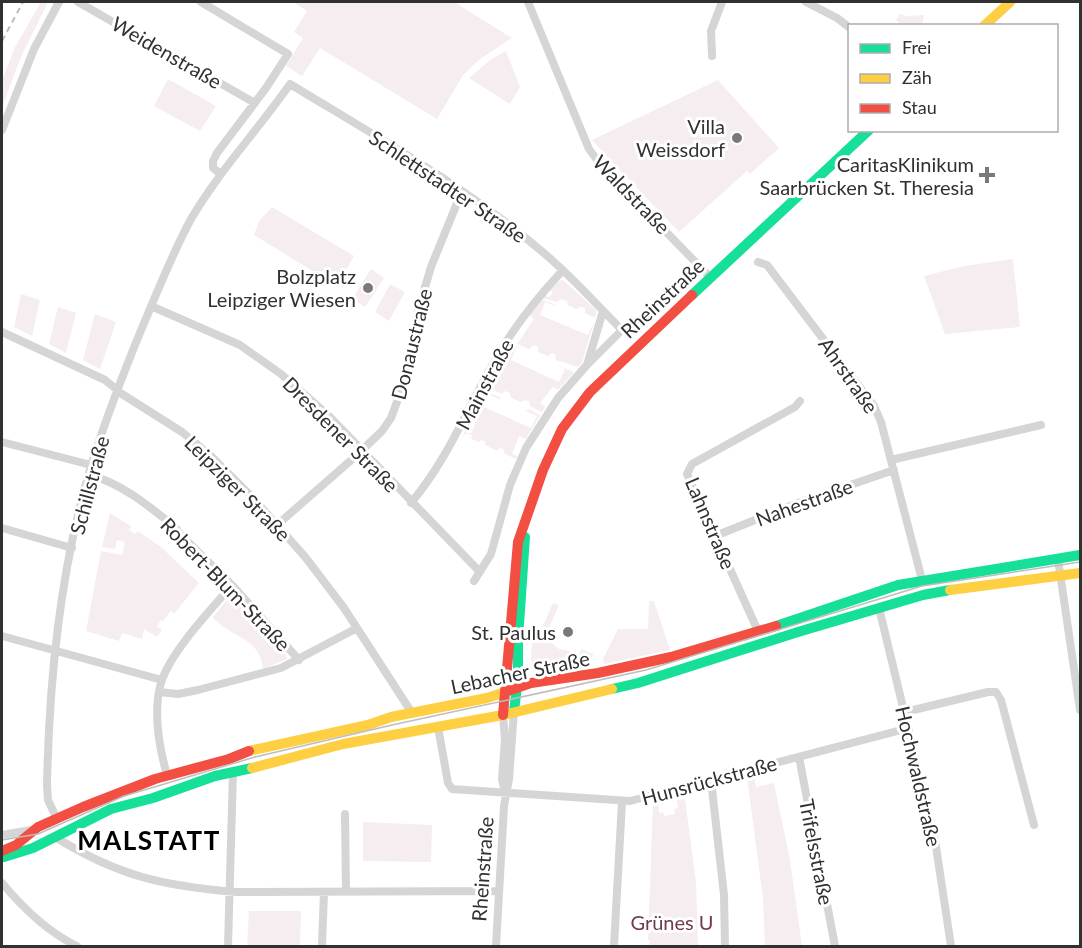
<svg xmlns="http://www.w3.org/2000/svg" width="1082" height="948" viewBox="0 0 1082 948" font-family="Lato,sans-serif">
<rect width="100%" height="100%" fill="#fff"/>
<!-- green -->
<path fill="#f6edf1" d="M41,2H48L21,57L2,107V80L15,47Z
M293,2H454L512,38L479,60L463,75L437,119L320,48L302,76L286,66L303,38L294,32L307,11Z
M900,14L906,16L924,15L922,25H901L896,20Z
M506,51L520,87L510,104L469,78L490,60Z
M168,79L216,106L200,131L154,106Z
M718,80L779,148L750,174L747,171L679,232L636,187V184L632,180H629L592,140Z
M272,207L354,256L337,286L254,235L259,221Z
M1013,259L1020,327L945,334L924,276L964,266Z
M371,269L384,278L365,307L352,299Z
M563,280L596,310V316L593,317L585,313V308L581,307L576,309L568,305L567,301L562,299L556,302L543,298L545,295L549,297L553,293L550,290L559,281Z
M390,284L405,292L389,321L375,312Z
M21,294L40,300L32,336L14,327Z
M541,300L552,303L557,307L545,302L540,315L588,335L594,322L582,317L594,322L582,363L578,367L556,360L555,354L552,353L548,356L538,352V347L534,345L529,349L517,344L534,319L529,315Z
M58,307L76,313L66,353L49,344Z
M95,314L116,322L100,369L83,360Z
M510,343L528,352L517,347L511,360L559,382L565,369L552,363L574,372L558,390L553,387L540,403L545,407L542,412L530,406L529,401L525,400L521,402L511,398L510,393L505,391L502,394L494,390L495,387L489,384L487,389L486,387L488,383L494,385L505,365L499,362Z
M484,391L500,397L501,400L490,395L484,407L531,428L537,416L526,411L528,409L540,415L526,439L519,436L512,454L517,456L516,459L505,454L504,450L500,448L497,451L485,445V442L481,440L479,442L471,439L472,435L466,433L462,438L465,431L471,433L480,413L475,410Z
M110,513L131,526L129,530L135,534L138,531L161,547L199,583L174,614L171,611L163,621L161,620L157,626L162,630L157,637L144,629L142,639L122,633L119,641L86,631L101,551L122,555L125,542L117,540L115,549L102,547Z
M232,594L287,657V659L263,669C259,638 236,639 216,621L213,617Z
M649,601H654L670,650L604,664L603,659L618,629H648Z
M553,603L559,605L545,637L559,649L579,653L582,649L593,654L590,667L534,673L531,666L532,638L538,636Z
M754,775L756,787L774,783L790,860L802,946H765L763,899L747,777Z
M685,799L696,882L698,946H649L650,940H648L653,802L658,800L659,813L663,812L664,816L675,814L674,809L678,808L677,800Z
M363,822L432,825L431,862L363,861Z
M249,911H301L300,946H247Z"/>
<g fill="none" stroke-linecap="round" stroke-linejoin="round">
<!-- street -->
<path stroke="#d5d5d5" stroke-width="8" d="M78,2L255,103
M201,2L288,54L266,88L217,153L213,161V168L221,174
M528,2L589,149L600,164L710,277
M806,2L837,18L850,28
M712,56L711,31L722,2
M2,130L34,49L59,2
M758,262L767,265L874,406L881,422L922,580
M151,306L240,345L281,374L328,415L480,572
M2,332L105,380L122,394L182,432L210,455L254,499L306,558L344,608L412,713
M2,442L91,465
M891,460L1041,425
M89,475C120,482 150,507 175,527L180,534L232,585L299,660
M411,503C450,456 467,408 497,357C515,325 538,297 563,270
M277,525L357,455L382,431L391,418L404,383L418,311L431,267L462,191
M2,528L72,548
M715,536L795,504L894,470
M1058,559L1080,710
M474,581L491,554L510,485L526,448L558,398L587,365L603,311
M879,608L935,840L951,946
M758,631L687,474L692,464L795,407L800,401
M2,636L162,680
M159,692L178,694L198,690L281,668L357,628
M905,712L988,692H996L1001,700L1034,825
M503,715L505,740L502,779L505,792
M438,727L448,783L452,789L630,801L909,728
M799,757L835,946
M167,775C159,747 153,711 161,683C170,652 211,610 232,585
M711,780L724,895L725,946
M345,814L346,891
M57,819L48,800L47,786C49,680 61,564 92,463C107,415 125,369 144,323C159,288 173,252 191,219C219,171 258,130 290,84C377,137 467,187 545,254C572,277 595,303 620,328V332L587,365
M2,835L31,830
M55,837C118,876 163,886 236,892L499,891
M2,883C23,908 47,932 77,946
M228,946L233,772
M322,946L324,892
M496,946L504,806L509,779L514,711
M614,946L622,802"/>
<!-- fast -->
<path stroke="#16e098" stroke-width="10" d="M692,295L869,130
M776,626L898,585L1080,555
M612,689L638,683L798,632L923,595L950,590
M514,711L518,678V639L525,537
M4,857L33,848L111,809L153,798L215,776L252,768"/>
<!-- slow -->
<path stroke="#ffcf43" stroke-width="10" d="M984,26L1010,2
M950,590L1080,573
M249,751L368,725L391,717L487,698L505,692
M252,768L343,744L503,715L612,689"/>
<!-- jam -->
<path stroke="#f24e42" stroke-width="10" d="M505,692L531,683L598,673L671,657L776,626
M503,715L518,542L543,470L562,429L590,392L692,295
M2,851L16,845L38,827L83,807L155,779L229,759L249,751"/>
<!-- tram -->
<path stroke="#bdbdbd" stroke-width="1.5" d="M2,840L38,834L124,796L255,757L392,725L646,670L922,586L1080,562"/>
<!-- rail -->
<path stroke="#bdbdbd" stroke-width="2" stroke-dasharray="6 4.5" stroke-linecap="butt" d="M2,41L23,2"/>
</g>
<!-- markers -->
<g fill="#797979" stroke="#fff" stroke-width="2">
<circle cx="737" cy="138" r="6"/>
<path d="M984 166h6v6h6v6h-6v6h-6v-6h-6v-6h6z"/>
<circle cx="368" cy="288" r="6"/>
<circle cx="568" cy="632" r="6"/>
</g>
<g text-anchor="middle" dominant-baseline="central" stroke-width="6" stroke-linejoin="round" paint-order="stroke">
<!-- street labels -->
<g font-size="20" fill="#313131" stroke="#fff">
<text transform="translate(167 52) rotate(30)">Weidenstraße</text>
<text transform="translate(448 186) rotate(34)">Schlettstadter Straße</text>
<text transform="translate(632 194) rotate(46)">Waldstraße</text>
<text transform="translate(662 298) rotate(-43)">Rheinstraße</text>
<text transform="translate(411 344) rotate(-76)">Donaustraße</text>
<text transform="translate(849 375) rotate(55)">Ahrstraße</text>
<text transform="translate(484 384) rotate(-62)">Mainstraße</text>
<text transform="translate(341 434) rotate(45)">Dresdener Straße</text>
<text transform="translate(89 485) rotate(-75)">Schillstraße</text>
<text transform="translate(238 488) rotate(45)">Leipziger Straße</text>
<text transform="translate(804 502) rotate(-20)">Nahestraße</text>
<text transform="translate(711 523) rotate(67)">Lahnstraße</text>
<text transform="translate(226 584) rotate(46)">Robert-Blum-Straße</text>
<text transform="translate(520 672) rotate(-12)">Lebacher Straße</text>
<text transform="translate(919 776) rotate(77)">Hochwaldstraße</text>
<text transform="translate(709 780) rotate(-15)">Hunsrückstraße</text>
<text transform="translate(817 852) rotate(79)">Trifelsstraße</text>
<text transform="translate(482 869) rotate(-86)">Rheinstraße</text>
</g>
<!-- poi labels -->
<g font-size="20" fill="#313131" stroke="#fff" text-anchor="end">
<text x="725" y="126">Villa<tspan x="725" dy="23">Weissdorf</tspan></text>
<text x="974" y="164">CaritasKlinikum<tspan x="974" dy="23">Saarbrücken St. Theresia</tspan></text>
<text x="356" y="276">Bolzplatz<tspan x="356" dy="23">Leipziger Wiesen</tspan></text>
<text x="556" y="632">St. Paulus</text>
</g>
<!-- park labels -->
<g font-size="20" fill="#723950" stroke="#fff">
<text x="672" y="922">Grünes U</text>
</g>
<!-- district labels -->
<g font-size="26" font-weight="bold" letter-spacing="1.5" fill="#000" stroke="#fff">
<text x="149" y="840">MALSTATT</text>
</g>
</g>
<!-- border -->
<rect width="1082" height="948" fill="none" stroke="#313131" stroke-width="6"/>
<!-- legend -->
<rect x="848" y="24" width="210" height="108" fill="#ffffff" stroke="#adadad" stroke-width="1.5"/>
<rect x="860" y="44" width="30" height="9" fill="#16e098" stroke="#adadad" stroke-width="1.5"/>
<text x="902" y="54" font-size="18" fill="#313131">Frei</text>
<rect x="860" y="74" width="30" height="9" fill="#ffcf43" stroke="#adadad" stroke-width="1.5"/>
<text x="902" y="84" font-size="18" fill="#313131">Zäh</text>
<rect x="860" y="104" width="30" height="9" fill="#f24e42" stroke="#adadad" stroke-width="1.5"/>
<text x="902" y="114" font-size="18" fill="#313131">Stau</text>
</svg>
